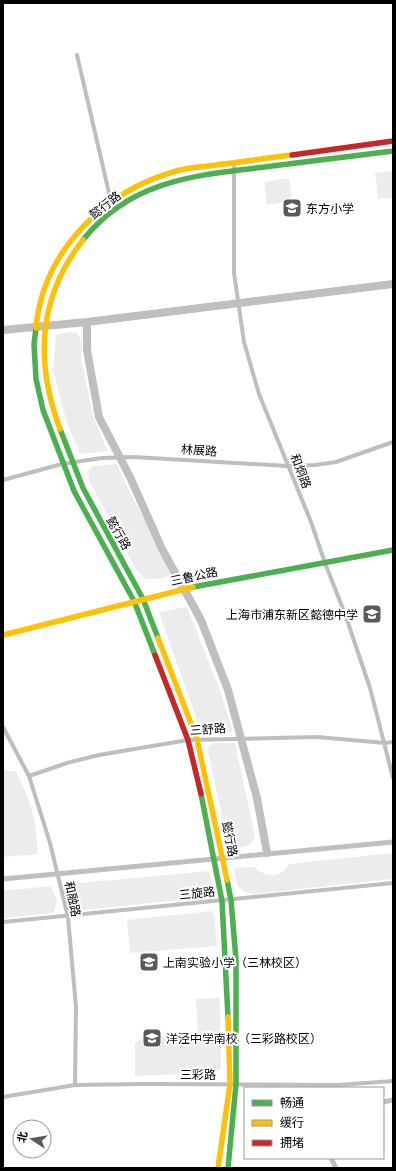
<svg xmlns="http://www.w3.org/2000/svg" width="396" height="1171" viewBox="0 0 396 1171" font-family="'IBM Plex Sans','Noto Sans SC',sans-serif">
<rect width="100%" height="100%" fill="#fff"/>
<!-- green -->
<path fill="#ececec" d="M393,171V198L378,199L375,173Z
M289,178L292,201L267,205L264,182Z
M70,332L77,333L82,342L81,358L93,415L107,451L80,454L67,423L53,370L56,335Z
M117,464L123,479L174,575L157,579H146L136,570L89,480L88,471L93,466Z
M187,607L221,693L233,732H201L159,612Z
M214,743H235L255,837C250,849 240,847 229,848L208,752L209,747Z
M3,771H16C30,802 38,819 37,854L3,857Z
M393,853V879L254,894C235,891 238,885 234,868L254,867C266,878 280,879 289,864Z
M209,871L212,887L209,897L84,910L74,904L70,884Z
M51,886L57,901L53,913L3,918V891Z
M211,911L214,915L217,946L130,953L127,920Z
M220,998L221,1068L216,1073L135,1076V1043L143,1038L198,1034L196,999Z"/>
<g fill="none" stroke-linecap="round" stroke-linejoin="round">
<!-- canal -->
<path stroke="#bfbfbf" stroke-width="5" d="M3,879L393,842
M383,1102L393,1100
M331,1158L336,1168"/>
<!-- river -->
<path stroke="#bfbfbf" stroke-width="8" d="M87,322V350L99,417L130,477L162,549L201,620L228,690L257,798L267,853
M3,330L87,322L393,284"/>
<!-- street -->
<path stroke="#bebebe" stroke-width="4" d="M77,55L113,210
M234,163V273L244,342L259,394L311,522L325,563L345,614L370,688L393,778
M3,480L62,464L102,458L134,457L288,466L315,465L336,462L393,442
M3,727L29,776L50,843L68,917L76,1007L75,1085
M29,776L67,763L99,755L188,740L317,737L385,743L393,742
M3,922L393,883
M3,1097L75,1085L143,1084L338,1085L393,1081"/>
<!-- fast -->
<path stroke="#4caf50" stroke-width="5.5" d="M83,240C132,178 200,175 272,166C313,161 353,156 393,151
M36,328L34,344L36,379L43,410L74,491L134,601L155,655
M60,429L83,488L143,599L158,638
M193,587L393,550
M201,794L222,901L228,1017
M227,880L231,900L236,960V1084L228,1168"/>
<!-- slow -->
<path stroke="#ffc107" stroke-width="5.5" d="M36,328C43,250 106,189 180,170C192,167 204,167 216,165C241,162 267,158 292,155
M60,429C35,362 38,297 83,240
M3,635L193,587
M158,638L197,739L227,880
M218,1168L230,1084L228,1017"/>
<!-- jam -->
<path stroke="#c62828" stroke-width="5.5" d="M292,155L393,141
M155,655L188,740L201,794"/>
</g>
<!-- icons -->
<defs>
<g id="school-square" transform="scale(1)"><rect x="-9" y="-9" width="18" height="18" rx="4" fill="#595959" stroke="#fff"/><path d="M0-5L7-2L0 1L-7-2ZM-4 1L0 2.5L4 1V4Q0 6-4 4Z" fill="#fff"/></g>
</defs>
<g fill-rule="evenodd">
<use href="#school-square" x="292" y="208"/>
<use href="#school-square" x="372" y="614"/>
<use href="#school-square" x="149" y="962"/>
<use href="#school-square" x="152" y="1038"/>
</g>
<g text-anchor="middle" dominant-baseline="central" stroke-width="4" stroke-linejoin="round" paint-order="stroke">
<!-- street labels -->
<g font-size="12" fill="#000" stroke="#fff">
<text transform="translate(105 205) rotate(-38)">懿行路</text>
<text transform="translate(199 450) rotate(4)">林展路</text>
<text transform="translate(301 471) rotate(69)">和炯路</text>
<text transform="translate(119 533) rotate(60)">懿行路</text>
<text transform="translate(194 576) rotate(-12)">三鲁公路</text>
<text transform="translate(208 729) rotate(-4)">三舒路</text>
<text transform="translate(230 839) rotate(79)">懿行路</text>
<text transform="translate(197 893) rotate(-6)">三旋路</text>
<text transform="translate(73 899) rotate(78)">和融路</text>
<text x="198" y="1074">三彩路</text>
</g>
<!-- poi labels -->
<g font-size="12" fill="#000" stroke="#fff" text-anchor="start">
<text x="306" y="208">东方小学</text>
<text x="358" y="614" text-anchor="end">上海市浦东新区懿德中学</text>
<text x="163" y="962">上南实验小学（三林校区）</text>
<text x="166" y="1038">洋泾中学南校（三彩路校区）</text>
</g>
</g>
<!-- border -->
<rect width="396" height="1171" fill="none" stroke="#000000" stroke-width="8"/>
<!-- legend -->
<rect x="244" y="1087" width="140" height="72" fill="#ffffff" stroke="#999999"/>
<rect x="252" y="1100" width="20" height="6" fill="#4caf50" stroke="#999999"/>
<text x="280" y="1107" font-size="12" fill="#000000">畅通</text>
<rect x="252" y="1120" width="20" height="6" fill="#ffc107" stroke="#999999"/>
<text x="280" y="1127" font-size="12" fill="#000000">缓行</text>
<rect x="252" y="1140" width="20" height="6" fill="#c62828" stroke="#999999"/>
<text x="280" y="1147" font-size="12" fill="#000000">拥堵</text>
<!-- north arrow -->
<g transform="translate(32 1139) rotate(282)"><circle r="19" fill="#ffffff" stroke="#999999"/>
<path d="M0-3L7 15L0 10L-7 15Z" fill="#595959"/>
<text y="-6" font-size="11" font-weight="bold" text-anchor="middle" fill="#000000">北</text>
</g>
</svg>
